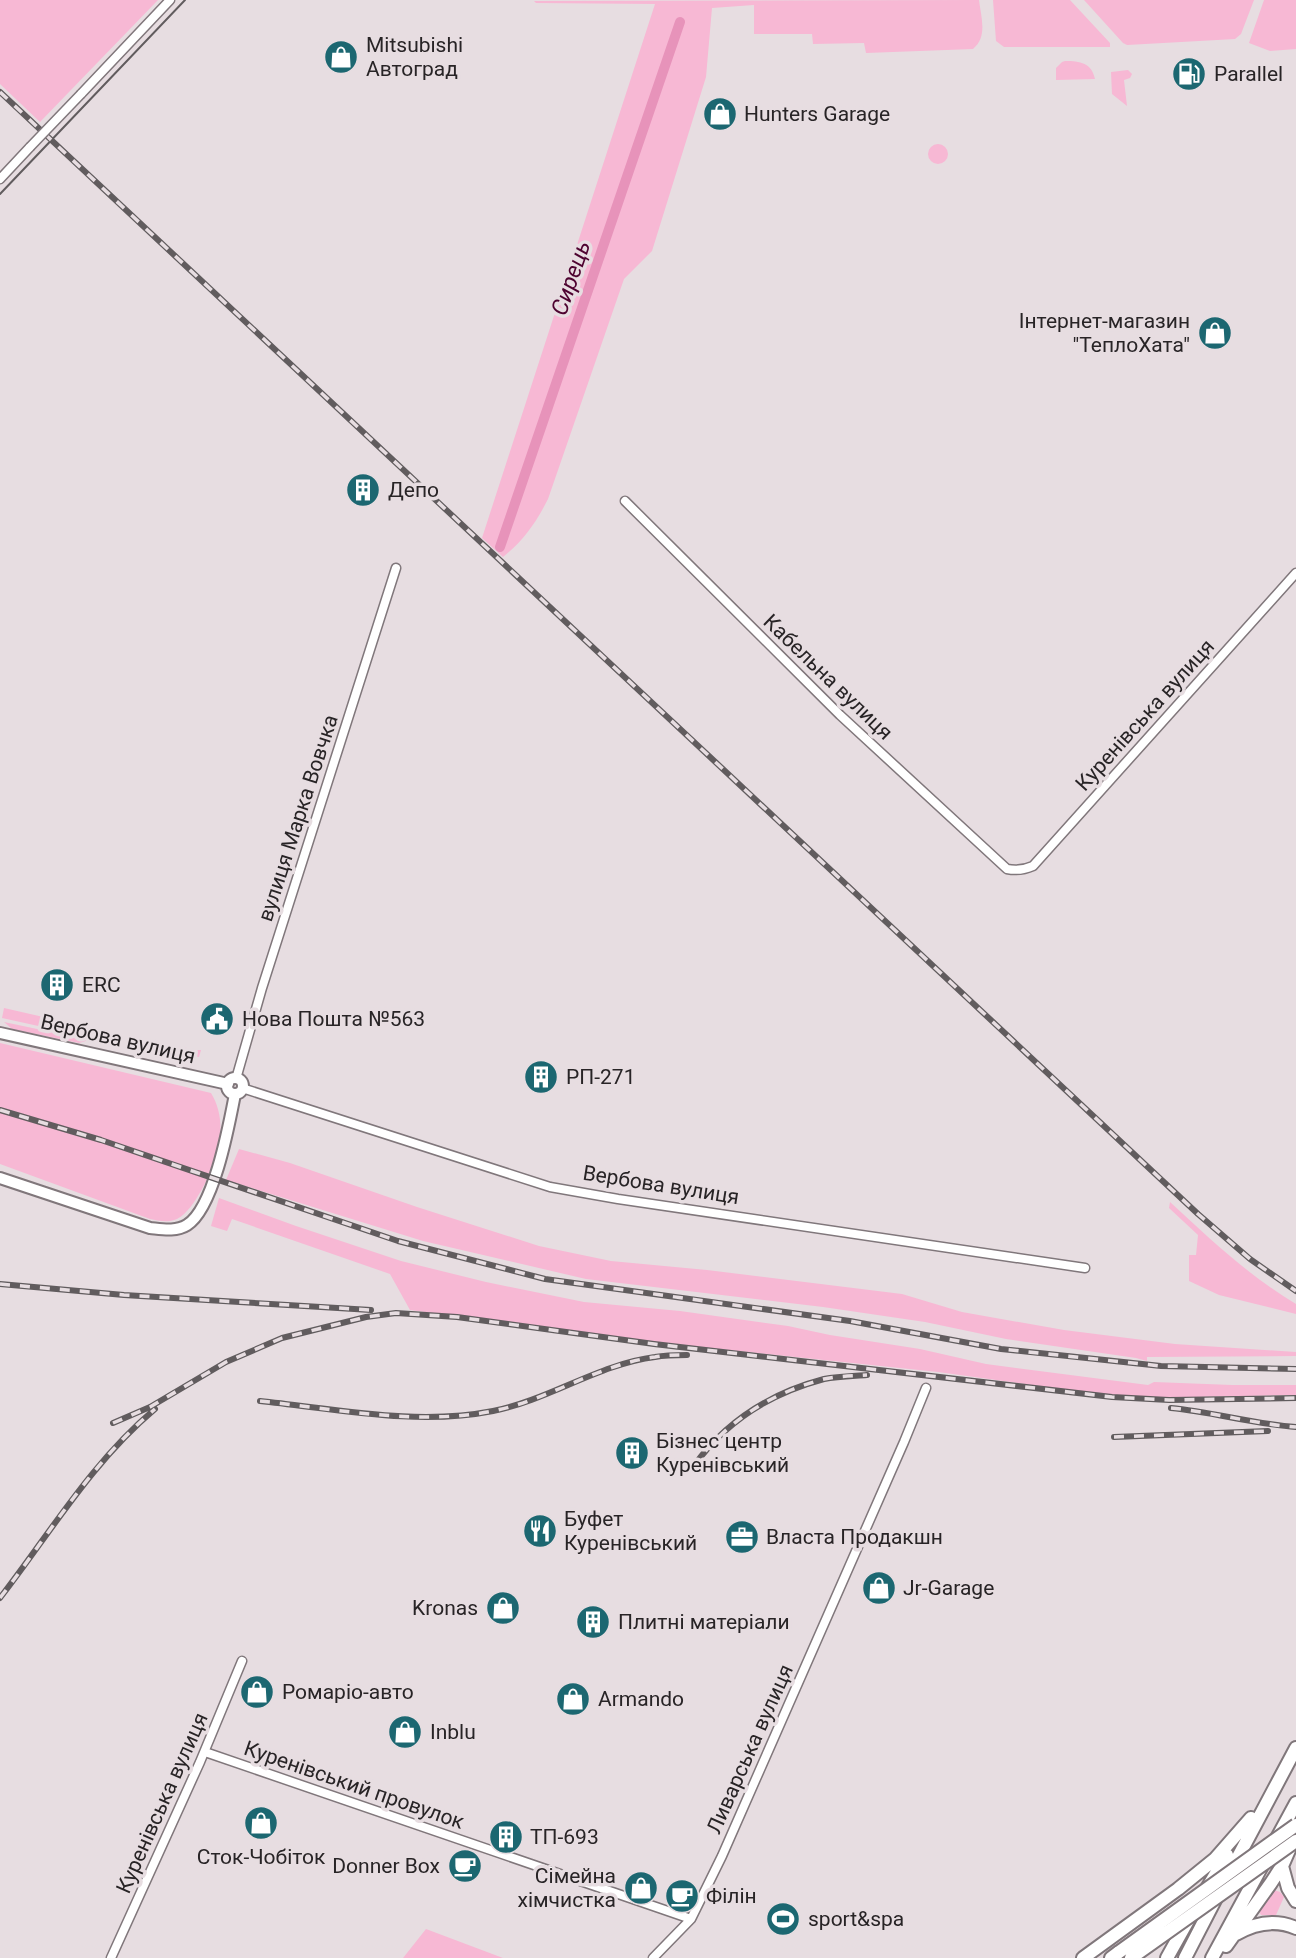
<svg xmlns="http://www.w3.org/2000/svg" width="1296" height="1958" viewBox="0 0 1296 1958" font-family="Roboto,sans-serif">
<rect width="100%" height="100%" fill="#e7dde1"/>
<!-- green -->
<path fill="#f7b8d4" d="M0,0H158L40,122L0,84Z
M979,0C981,17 988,37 973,49L866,53L864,43L813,44L812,34H754V5L712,8L706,77L652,251L624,279L548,499C536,523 523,541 503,557L482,538L655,4L536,3L534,1Z
M993,0H1070L1110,43V47H1004L996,41Z
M1084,0H1254L1241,34L1235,39L1127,45L1123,43Z
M1264,0H1296V49L1270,51L1249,43Z
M1065,61C1080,61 1092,63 1095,79L1056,80V68L1062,62Z
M1128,70L1132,74L1130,78L1124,80L1127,106L1112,94L1111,72Z
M928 154a10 10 0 1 1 20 0a10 10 0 1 1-20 0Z
M4,1008L96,1029L93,1038L2,1018Z
M4,1022L89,1040L79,1043L12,1029Z
M130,1036L196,1050H201L199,1057L182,1054L176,1051L163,1050L130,1042Z
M0,1043L211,1093C230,1124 217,1162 201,1191C195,1201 187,1214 177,1219C168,1223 159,1221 150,1219L0,1164Z
M239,1149L290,1163L417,1207L539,1246L611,1261L707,1270L902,1294L962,1312L1064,1330L1175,1344L1296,1352V1356L1147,1357V1361L1136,1358L1006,1339L925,1322L823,1307L586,1279L423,1241L226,1180Z
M219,1198L296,1226L401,1261L486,1282L584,1302L680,1311L788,1326L830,1335L920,1349L986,1364L1148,1385L1154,1382L1232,1385H1296V1395L1141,1398L1105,1395L938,1372L653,1342L410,1310L390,1274L232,1219L227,1231L211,1226Z
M1170,1202C1210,1239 1249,1276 1296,1304V1314L1219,1295L1189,1281V1255H1196L1198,1235L1169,1208Z
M1274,1890L1280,1892L1284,1897L1276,1915H1261L1259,1911Z
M426,1929L503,1958H403Z"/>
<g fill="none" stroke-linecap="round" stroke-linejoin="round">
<!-- canal -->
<path stroke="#e793ba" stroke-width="10" d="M500,547L680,22"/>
<!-- street casing -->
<g stroke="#80777b" stroke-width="11">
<path id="street" d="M81,94L170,0
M0,179L30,147
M625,501L840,715L1007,869C1017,871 1024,870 1033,866L1296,573
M236,1079L262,988L396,568
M242,1088L550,1187L618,1199L1085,1268
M205,1752L691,1919
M111,1958L200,1762L242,1661
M653,1958L691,1919L722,1856L904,1442L926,1388"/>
</g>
<!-- secondary casing -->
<g stroke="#80777b" stroke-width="14">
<path id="secondary" d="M0,1033L228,1084
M227 1086a8 8 0 1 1 16 0a8 8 0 1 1-16 0Z
M0,1178L150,1228C161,1229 176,1232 187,1225C214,1208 229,1125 235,1094"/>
</g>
<!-- primary casing -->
<g stroke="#80777b" stroke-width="16">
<path id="primary" d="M1282,1866L1288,1888L1296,1901
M1229,1874L1296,1748
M1206,1890L1227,1855
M1236,1934C1255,1923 1275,1919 1296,1928
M1226,1946L1271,1883L1282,1866L1296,1834
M1083,1958L1178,1889L1215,1859L1251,1818
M1111,1958L1119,1952
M1167,1958L1191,1915
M1185,1958L1217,1896
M1212,1958L1296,1803"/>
</g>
<!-- street -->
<use href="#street" stroke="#fff" stroke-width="8"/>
<!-- secondary -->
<use href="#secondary" stroke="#fff" stroke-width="10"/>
<!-- primary -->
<use href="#primary" stroke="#fff" stroke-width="12"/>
<!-- tram -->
<path stroke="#615c5e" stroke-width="2" d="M0,194L185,0"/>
<!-- rail casing -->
<g stroke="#615c5e" stroke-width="6">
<path id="rail" d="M0,92L1198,1214L1250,1259L1296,1291
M0,1110L101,1140L398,1241L545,1279L850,1321L1001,1349L1161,1366L1296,1369
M0,1284L124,1295L371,1310
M260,1401C337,1409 417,1426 493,1411C549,1400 599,1364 655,1357C666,1355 676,1355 687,1355
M1171,1408C1213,1412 1254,1424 1296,1427
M113,1423L150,1407L226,1362L282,1338L366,1317L396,1313L457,1317L654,1344L1112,1397L1169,1400L1296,1398
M1114,1437L1268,1431
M693,1467C725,1422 771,1393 824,1379C838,1376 853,1376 867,1375
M0,1598C51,1532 91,1463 155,1409"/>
</g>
<!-- rail -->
<use href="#rail" stroke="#e7dde1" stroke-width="3.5" stroke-dasharray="10" stroke-linecap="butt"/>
<!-- street-bridge casing -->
<g stroke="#80777b" stroke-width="11" stroke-linecap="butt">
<path id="street-bridge" d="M30,147L81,94"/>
</g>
<!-- primary-bridge casing -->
<g stroke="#80777b" stroke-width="16" stroke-linecap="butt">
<path id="primary-bridge" d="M1119,1952L1296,1825
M1131,1958L1296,1841"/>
</g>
<!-- street-bridge -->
<use href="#street-bridge" stroke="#fff" stroke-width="8"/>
<!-- primary-bridge -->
<use href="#primary-bridge" stroke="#fff" stroke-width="12"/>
</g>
<!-- icons -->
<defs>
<g id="shop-disc" transform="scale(1.75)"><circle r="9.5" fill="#1c6771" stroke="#e7dde1"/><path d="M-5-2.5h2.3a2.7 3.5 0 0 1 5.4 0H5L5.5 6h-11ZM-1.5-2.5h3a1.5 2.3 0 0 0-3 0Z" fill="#fff"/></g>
<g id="fuel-disc" transform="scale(1.75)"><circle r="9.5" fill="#1c6771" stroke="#e7dde1"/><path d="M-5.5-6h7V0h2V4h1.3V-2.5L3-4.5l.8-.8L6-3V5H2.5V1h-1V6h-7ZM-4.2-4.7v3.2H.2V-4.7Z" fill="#fff"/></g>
<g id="building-disc" transform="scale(1.75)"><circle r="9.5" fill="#1c6771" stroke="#e7dde1"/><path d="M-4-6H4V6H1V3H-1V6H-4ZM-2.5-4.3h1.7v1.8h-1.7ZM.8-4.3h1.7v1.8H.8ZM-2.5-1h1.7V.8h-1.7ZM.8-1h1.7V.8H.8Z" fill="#fff"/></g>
<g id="civic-disc" transform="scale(1.75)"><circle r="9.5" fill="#1c6771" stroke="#e7dde1"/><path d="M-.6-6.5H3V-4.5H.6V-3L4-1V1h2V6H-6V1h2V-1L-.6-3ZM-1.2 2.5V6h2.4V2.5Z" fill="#fff"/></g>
<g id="restaurant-disc" transform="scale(1.75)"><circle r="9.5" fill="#1c6771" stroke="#e7dde1"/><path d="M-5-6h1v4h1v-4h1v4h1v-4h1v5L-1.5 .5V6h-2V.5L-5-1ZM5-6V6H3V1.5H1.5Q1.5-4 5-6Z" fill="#fff"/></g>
<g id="office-disc" transform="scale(1.75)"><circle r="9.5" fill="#1c6771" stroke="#e7dde1"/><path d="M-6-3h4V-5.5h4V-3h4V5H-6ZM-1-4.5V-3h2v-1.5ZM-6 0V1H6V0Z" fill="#fff"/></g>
<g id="cafe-disc" transform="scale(1.75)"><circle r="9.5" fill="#1c6771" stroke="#e7dde1"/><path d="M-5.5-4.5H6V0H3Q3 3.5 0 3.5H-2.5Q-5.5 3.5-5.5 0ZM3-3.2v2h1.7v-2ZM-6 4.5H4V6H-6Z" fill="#fff"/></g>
<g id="stadium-disc" transform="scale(1.75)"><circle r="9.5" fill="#1c6771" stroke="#e7dde1"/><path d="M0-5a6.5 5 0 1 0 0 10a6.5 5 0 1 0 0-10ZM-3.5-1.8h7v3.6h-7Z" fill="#fff"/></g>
</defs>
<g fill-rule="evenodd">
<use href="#shop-disc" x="341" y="57"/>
<use href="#fuel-disc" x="1189" y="74"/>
<use href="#shop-disc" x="720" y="114"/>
<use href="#shop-disc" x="1215" y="333"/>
<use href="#building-disc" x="363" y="490"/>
<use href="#building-disc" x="57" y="985"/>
<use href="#civic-disc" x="217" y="1019"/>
<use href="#building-disc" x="541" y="1077"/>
<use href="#building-disc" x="632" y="1453"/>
<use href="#restaurant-disc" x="540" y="1531"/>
<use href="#office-disc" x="742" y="1537"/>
<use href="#shop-disc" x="879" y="1588"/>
<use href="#shop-disc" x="503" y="1608"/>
<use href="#building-disc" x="593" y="1622"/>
<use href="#shop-disc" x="257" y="1692"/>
<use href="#shop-disc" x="573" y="1699"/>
<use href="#shop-disc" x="405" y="1732"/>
<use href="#shop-disc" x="261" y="1823"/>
<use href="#building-disc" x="506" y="1837"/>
<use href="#cafe-disc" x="465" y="1866"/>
<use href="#shop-disc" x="641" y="1888"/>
<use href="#cafe-disc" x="682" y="1896"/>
<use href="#stadium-disc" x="783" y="1919"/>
</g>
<g text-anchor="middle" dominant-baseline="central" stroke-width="7" stroke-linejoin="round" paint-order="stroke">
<!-- poi labels -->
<g font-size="21" fill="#282426" stroke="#e7dde1" text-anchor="start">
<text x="366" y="45">Mitsubishi<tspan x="366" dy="24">Автоград</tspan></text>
<text x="1214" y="74">Parallel</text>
<text x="744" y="114">Hunters Garage</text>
<text x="1190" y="321" text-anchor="end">Інтернет-магазин<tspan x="1190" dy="24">"ТеплоХата"</tspan></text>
<text x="388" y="490">Депо</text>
<text x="82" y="985">ERC</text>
<text x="242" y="1019">Нова Пошта №563</text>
<text x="566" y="1077">РП-271</text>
<text x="656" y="1441">Бізнес центр<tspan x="656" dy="24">Куренівський</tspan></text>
<text x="564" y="1519">Буфет<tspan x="564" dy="24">Куренівський</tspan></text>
<text x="766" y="1537">Власта Продакшн</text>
<text x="903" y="1588">Jr-Garage</text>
<text x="478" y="1608" text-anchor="end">Kronas</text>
<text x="618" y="1622">Плитні матеріали</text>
<text x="282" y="1692">Ромаріо-авто</text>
<text x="598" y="1699">Armando</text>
<text x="430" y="1732">Inblu</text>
<text x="530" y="1837">ТП-693</text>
<text x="261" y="1857" text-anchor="middle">Сток-Чобіток</text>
<text x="440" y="1866" text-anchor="end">Donner Box</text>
<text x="616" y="1876" text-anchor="end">Сімейна<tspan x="616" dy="24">хімчистка</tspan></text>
<text x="706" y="1896">Філін</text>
<text x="808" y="1919">sport&amp;spa</text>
</g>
<!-- street labels -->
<g font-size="21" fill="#282426" stroke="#e7dde1">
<text transform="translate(828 677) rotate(44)">Кабельна вулиця</text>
<text transform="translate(1145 715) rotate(-48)">Куренівська вулиця</text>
<text transform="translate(298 818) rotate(-72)">вулиця Марка Вовчка</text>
<text transform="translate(118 1039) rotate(13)">Вербова вулиця</text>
<text transform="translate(661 1185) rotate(9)">Вербова вулиця</text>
<text transform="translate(750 1749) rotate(-66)">Ливарська вулиця</text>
<text transform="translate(354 1785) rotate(19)">Куренівський провулок</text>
<text transform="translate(162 1803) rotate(-66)">Куренівська вулиця</text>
</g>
<!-- water labels -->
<g font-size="23" font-style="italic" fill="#4e0330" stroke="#e7dde1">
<text transform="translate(571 278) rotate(-71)">Сирець</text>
</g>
</g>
</svg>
